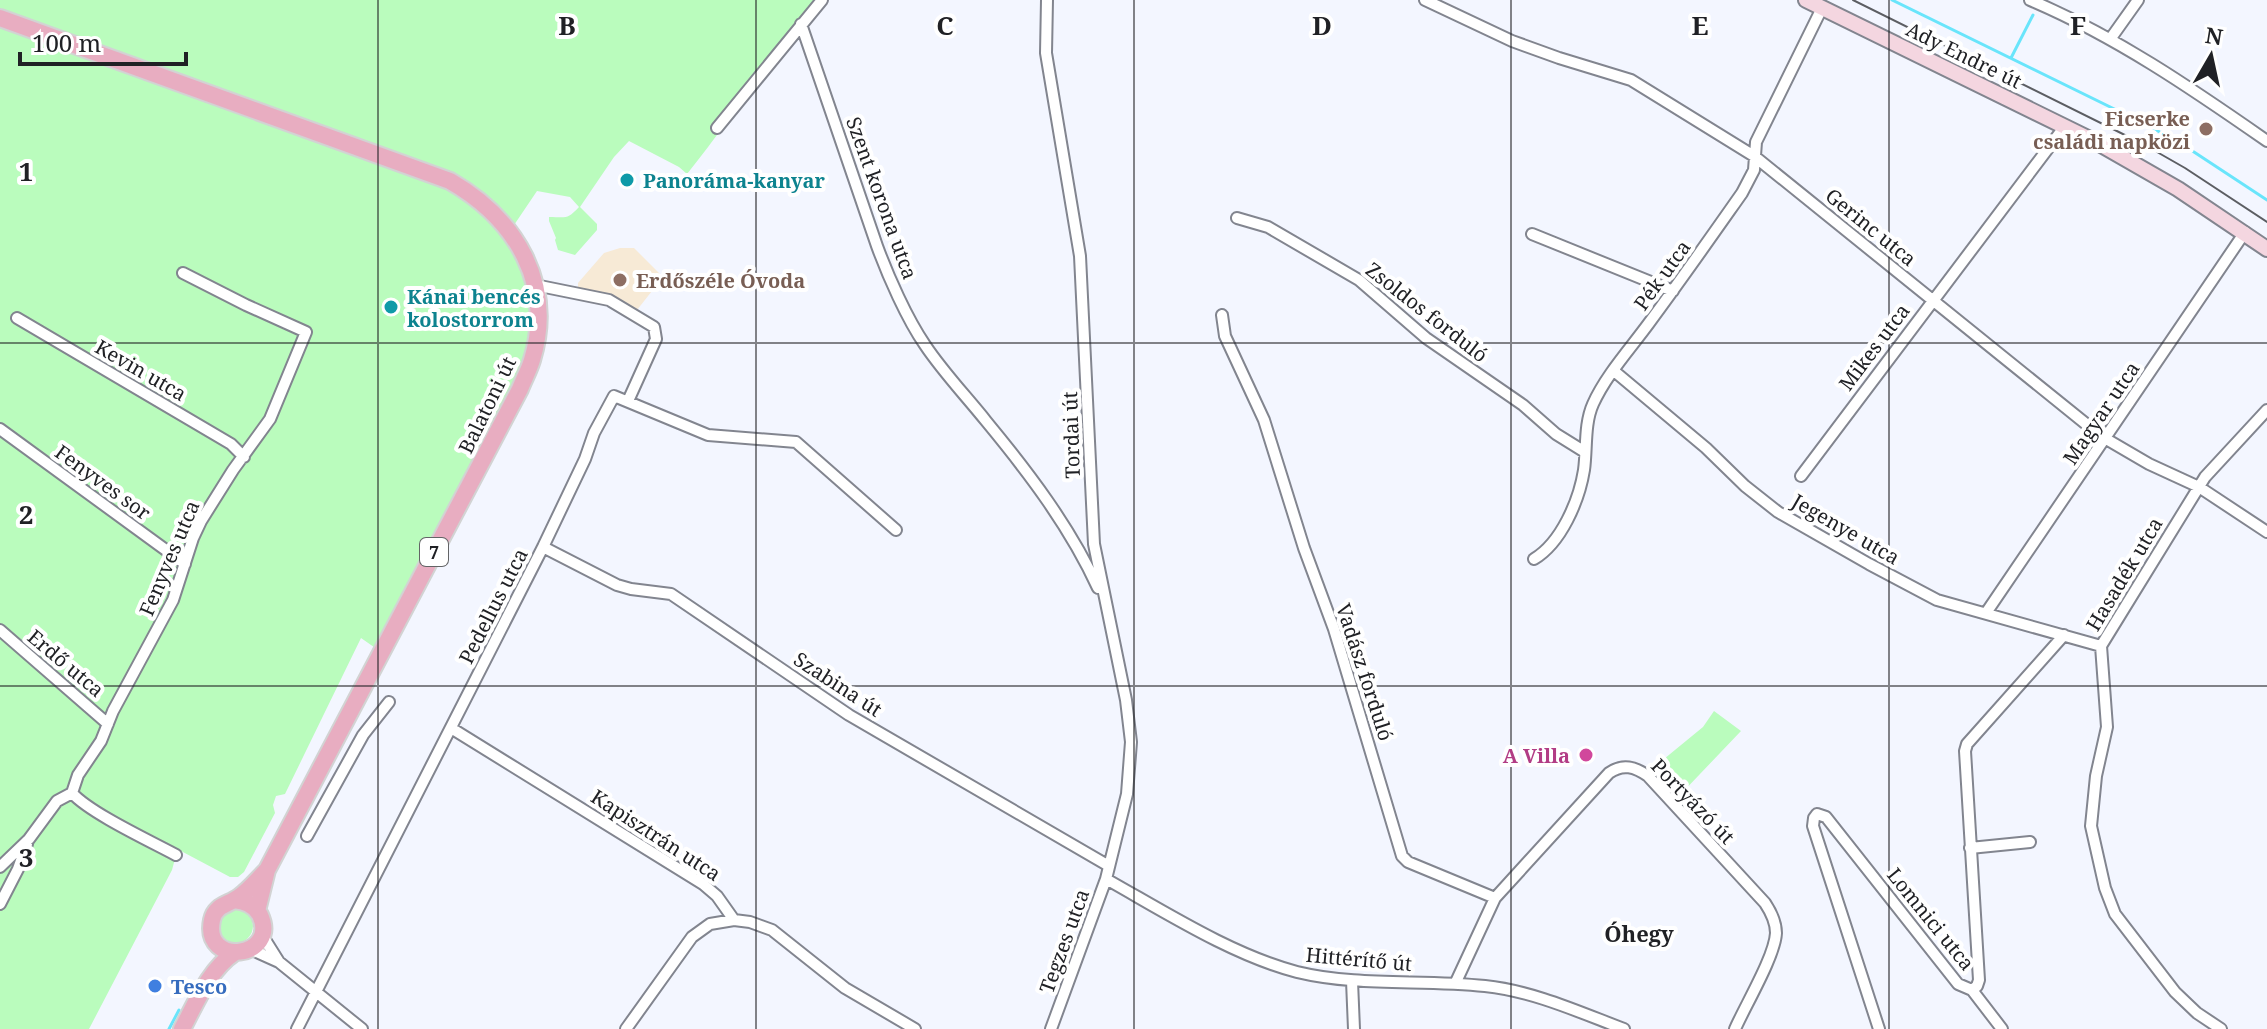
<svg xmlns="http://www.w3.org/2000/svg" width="2267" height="1029" viewBox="0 0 2267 1029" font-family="'Noto Serif',serif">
<rect width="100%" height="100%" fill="#f3f6ff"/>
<!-- education -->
<path fill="#f7ead6" d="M620,248H634L663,277L637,310L611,294L578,288V283L604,253Z"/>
<!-- green -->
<path fill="#bafcbd" d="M0,0H819C771,55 733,117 687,174L679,167L629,141L614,157L580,207L597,224V230L575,255L558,250L555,240L556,238L549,221V217C566,217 567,220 579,207L570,197L537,191L510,231L531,269L532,359L381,652L361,638L285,794L276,796L273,805L275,813L244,872L238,877H230L181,851L176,855L172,870L89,1029H0Z
M1714,711L1741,731L1679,796L1653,768L1703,727Z
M219 926a17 17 0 1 1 34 0a17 17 0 1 1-34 0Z"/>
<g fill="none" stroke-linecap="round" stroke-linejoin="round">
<!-- stream -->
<path stroke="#69e5fb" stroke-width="3" d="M1892,0L2151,127L2194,152L2267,200
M2011,58L2033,15
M169,1029L179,1010"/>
<!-- street casing -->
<g stroke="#82858f" stroke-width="14">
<path id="street" d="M1047,0L1046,53L1080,256L1094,544L1126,700L1131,742L1127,794L1106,879L1051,1029
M1425,0L1512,41L1559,58L1631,80L1754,156L2101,436L2149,464L2199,487L2267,532
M2030,0C2115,36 2191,88 2267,141
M801,24L877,246C888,276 907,319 925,345C943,372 966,396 986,421C1029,473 1070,527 1098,588
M2111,38L2138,0
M717,128L822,0
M1237,218L1268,227L1359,280L1426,338L1523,405L1556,434L1585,452
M1532,234L1673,291
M535,285L609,300L654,327L656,339L628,401
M1222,315L1225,336L1264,420L1304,548L1334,629L1402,856L1408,862L1495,898
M17,318L231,444L244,457
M1614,371L1706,448L1745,486L1778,512L1869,564L1937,600L2101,646
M0,429L185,564
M1801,476L2065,126
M543,547L617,585L631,589L671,594L849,715L1109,866
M1534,559C1561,543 1579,501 1584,470C1587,449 1584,424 1593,404C1606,375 1630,349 1649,323C1681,280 1711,237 1742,193L1754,170L1756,142L1822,8
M1986,613L2245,232
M0,630L108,724
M451,728L703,884L717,896L734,920
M72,793L78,775L101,741L113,711L173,600L193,538L201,521L233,470L270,419L306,332L246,305L183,273
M72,793C90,813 150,841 176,855
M307,836L363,735L389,702
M1970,848L2030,842
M0,867L29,839L57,801L72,793
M1106,879C1165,912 1232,955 1297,972C1359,987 1422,979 1485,986C1533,991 1579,1012 1624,1029
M0,904L18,869L27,844
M262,935L279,962
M250,949L279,962L362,1029
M1352,981L1354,1029
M1455,984L1495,898L1609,773C1623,763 1635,767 1648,776L1765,903C1771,912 1776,922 1776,933C1775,956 1745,1006 1735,1029
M1972,990L1977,986L1979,980L1965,751L1967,744L2064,635
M1972,990L2002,1029
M297,1029L543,547L585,459L594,433L614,396L708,435L796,442L896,530
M626,1029L692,937L710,924L734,920L750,922L772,930L845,988L915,1029
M1879,1029L1813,826L1814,818L1817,814L1826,817L1958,984L1972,990
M2221,1029L2197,1013L2175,992L2115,914L2105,888L2091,826L2096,776L2107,727L2101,646L2205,477L2267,410"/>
</g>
<!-- secondary casing -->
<g stroke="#82858f" stroke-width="18">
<path id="secondary" d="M1806,0L2096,142L2178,189L2267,249"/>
</g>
<!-- primary casing -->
<g stroke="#d2d3d3" stroke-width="20">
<path id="primary" d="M0,18L450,181C516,219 555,284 532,360C529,370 524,379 520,389L267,870L257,911
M234,900C245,901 255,905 260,915C280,958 202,968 212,920C215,905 228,905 239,897C249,890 257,880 266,871
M182,1029C196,1003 209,970 234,953"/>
</g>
<!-- street -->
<use href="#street" stroke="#fff" stroke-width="10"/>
<!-- secondary -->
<use href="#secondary" stroke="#f4d6e0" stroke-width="14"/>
<!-- primary -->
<use href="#primary" stroke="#e8adc1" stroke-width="16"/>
<!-- tram -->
<path stroke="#5c5e63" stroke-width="2" d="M1853,0L2143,144L2185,168L2267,222"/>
</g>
<!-- grid -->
<path fill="none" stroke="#202125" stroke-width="2" stroke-opacity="0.55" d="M378,0V1029M756,0V1029M1134,0V1029M1511,0V1029M1889,0V1029M0,343H2267M0,686H2267"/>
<!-- markers -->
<g fill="#8d6e63" stroke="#fff" stroke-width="3">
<circle cx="2206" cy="129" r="8"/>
<circle cx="620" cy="280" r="8"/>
</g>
<g fill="#0f9aa8" stroke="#fff" stroke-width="3">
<circle cx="627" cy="180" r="8"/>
<circle cx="391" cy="307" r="8"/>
</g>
<circle fill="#d1479c" stroke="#fff" stroke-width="3" cx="1586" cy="755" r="8"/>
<circle fill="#3f7fe0" stroke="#fff" stroke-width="3" cx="155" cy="986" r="8"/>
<g text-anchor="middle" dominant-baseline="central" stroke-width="8" stroke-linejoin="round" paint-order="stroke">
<!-- shield labels -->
<rect fill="#fff" stroke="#636466" stroke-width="2" x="420" y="538" width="28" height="28" rx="6"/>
<g font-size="18" font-weight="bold" fill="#202125">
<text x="434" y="552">7</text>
</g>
<!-- street labels -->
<g font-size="20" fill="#202125" stroke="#fff">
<text transform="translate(1964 55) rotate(26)">Ady Endre út</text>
<text transform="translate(882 198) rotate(70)">Szent korona utca</text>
<text transform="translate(1871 227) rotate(39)">Gerinc utca</text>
<text transform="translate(1662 275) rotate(-54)">Pék utca</text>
<text transform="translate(1427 312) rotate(38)">Zsoldos forduló</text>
<text transform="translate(1874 347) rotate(-53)">Mikes utca</text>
<text transform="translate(141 370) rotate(30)">Kevin utca</text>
<text transform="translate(487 405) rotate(-64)">Balatoni út</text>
<text transform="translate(2101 413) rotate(-56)">Magyar utca</text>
<text transform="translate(1071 435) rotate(-92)">Tordai út</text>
<text transform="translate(103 482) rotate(36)">Fenyves sor</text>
<text transform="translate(1846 529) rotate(30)">Jegenye utca</text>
<text transform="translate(169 558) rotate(-67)">Fenyves utca</text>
<text transform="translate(2124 574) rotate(-59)">Hasadék utca</text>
<text transform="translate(493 606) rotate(-63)">Pedellus utca</text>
<text transform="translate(66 663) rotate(40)">Erdő utca</text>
<text transform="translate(1365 672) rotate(72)">Vadász forduló</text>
<text transform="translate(838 684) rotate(33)">Szabina út</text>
<text transform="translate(1693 801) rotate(46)">Portyázó út</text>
<text transform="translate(656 835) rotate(33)">Kapisztrán utca</text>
<text transform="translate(1931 919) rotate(51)">Lomnici utca</text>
<text transform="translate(1064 941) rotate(-70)">Tegzes utca</text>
<text transform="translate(1359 959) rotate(5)">Hittérítő út</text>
</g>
<!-- education labels -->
<g font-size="20" font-weight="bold" fill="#785e54" stroke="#fff" text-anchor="end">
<text x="2190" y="118">Ficserke<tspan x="2190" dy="23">családi napközi</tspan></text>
<text x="636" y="280" text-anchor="start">Erdőszéle Óvoda</text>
</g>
<!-- culture labels -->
<g font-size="20" font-weight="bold" fill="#0d838f" stroke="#fff" text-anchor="start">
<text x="643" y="180">Panoráma-kanyar</text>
<text x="407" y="296">Kánai bencés<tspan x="407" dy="23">kolostorrom</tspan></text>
</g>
<!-- hotel labels -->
<g font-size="20" font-weight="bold" fill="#b23c85" stroke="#fff" text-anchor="end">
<text x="1570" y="755">A Villa</text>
</g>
<!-- shop labels -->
<g font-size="20" font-weight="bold" fill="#366cbe" stroke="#fff" text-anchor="start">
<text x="171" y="986">Tesco</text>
</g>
<!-- neighbourhood labels -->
<g font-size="22" font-weight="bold" fill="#202125" stroke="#fff">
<text x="1639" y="933">Óhegy</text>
</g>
</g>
<g font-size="26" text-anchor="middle" font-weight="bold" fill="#202125" stroke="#fff" stroke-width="8" stroke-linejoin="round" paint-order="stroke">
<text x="567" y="35">B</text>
<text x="945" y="35">C</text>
<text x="1322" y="35">D</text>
<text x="1700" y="35">E</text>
<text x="2078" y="35">F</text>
<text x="26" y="181">1</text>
<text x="26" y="524">2</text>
<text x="26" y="867">3</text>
</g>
<!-- north arrow -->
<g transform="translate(2211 56) rotate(9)" stroke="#ffffff" stroke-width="6" paint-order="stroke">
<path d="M0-6L14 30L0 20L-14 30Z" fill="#202125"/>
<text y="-12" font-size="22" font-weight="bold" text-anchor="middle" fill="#202125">N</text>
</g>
<!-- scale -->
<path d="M20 52v12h166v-12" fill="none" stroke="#202125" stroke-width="4"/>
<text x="32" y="52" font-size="24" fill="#202125" stroke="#ffffff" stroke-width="6" paint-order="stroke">100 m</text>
</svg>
